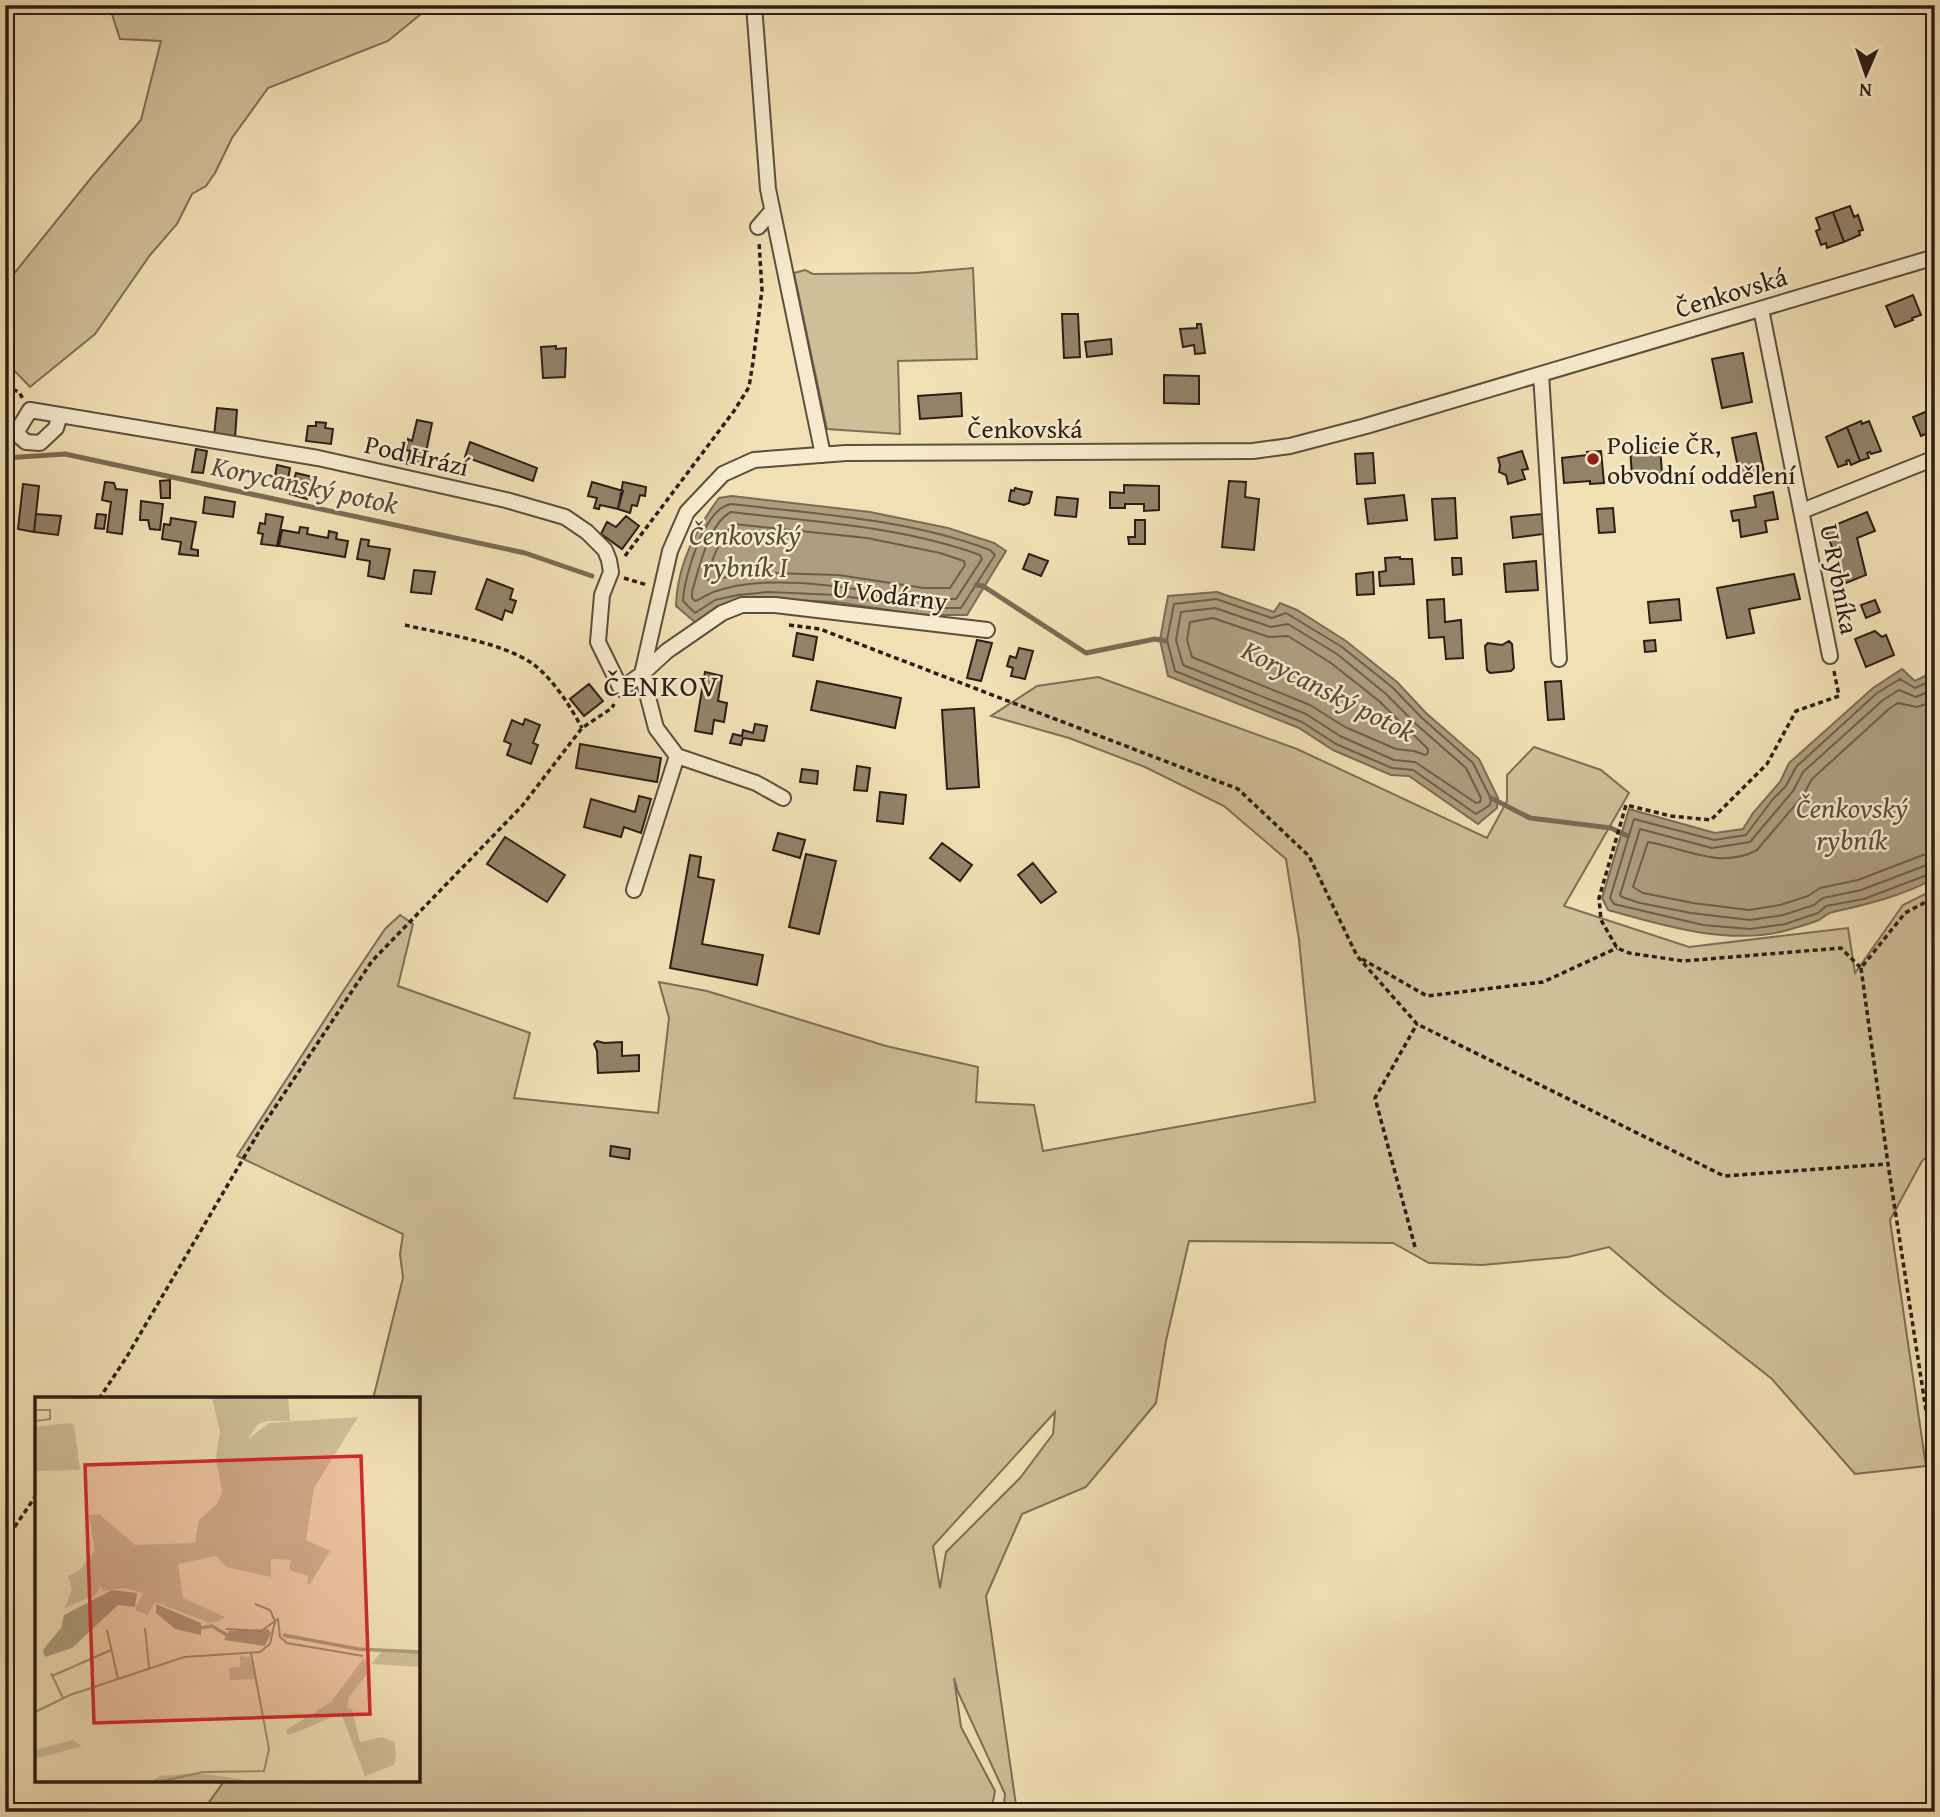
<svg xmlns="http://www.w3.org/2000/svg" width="1940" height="1817" viewBox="0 0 1940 1817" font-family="'Gentium Book Plus',serif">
<rect width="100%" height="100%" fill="#f1e0b4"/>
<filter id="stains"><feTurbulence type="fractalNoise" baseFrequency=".00286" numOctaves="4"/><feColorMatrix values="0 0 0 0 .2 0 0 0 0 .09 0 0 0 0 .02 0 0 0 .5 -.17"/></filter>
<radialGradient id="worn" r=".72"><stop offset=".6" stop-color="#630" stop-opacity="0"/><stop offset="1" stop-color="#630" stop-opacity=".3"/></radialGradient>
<!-- green -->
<path fill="#cfbf99" stroke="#7d6e58" stroke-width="2" fill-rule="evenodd" d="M109,5H198L201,13L222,5H432L388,41L268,88L232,138L215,173L206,186L192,194L177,224L150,255L95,334L30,387L5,361V290L8,281L91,178L141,120L161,41L120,39Z
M973,268L977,359L898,361L900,434L827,429L794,273L805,270L813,274L916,273Z
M1098,677L1297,749L1487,838L1507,801V775L1534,747L1601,770L1629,793L1564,906L1689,947L1848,928L1855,973L1903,905L1935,889V1149L1922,1161L1890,1220L1926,1466L1855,1474L1772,1379L1664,1294L1609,1247L1568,1257L1482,1265L1429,1263L1393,1243L1189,1241L1166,1341L1156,1403L1086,1487L1022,1514L986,1596L1017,1812H1003L1005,1794L958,1692L954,1678L961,1727L995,1791L991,1812H202L225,1780H418V1399H373L403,1278L400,1254L403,1234L237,1156L344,990L385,929L400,915L413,924L398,986L530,1033L514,1098L658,1113L669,1018L659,982L707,991L886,1046L978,1067L976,1102L1034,1105L1043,1151L1315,1102L1299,940L1286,859L1224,806L1145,767L1069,738L991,716L1037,686ZM1055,1412L1053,1434L1020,1478L946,1552L940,1588L933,1546Z"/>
<!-- water -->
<path fill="#ae9e7f" stroke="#7a6b55" stroke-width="2" d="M732,496L870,512L948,528L994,543L1006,551L967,615H922L836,602L769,599L739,601L716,607L696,623L676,606C677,565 695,530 719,498Z
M1217,592L1274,612L1280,603L1297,610L1346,641L1397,682L1426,713L1479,759L1498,798L1497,808L1478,824L1409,776L1391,775L1333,750L1299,728L1168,676L1160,640L1168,596Z
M1902,669L1915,681L1935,671V878C1903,896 1868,904 1833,912C1827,913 1824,917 1819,920C1809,924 1798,927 1788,930C1730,946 1664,926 1608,910L1602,898L1629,809L1715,833L1743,829L1753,813L1780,782L1789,763L1873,688Z"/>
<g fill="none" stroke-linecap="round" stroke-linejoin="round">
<!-- shore -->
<path stroke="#6c5e4b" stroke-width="2" d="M731,504C818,514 908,519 990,550L995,555L961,608H923L837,595L768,592L738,595L715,600L695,613L683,601C684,577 704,508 731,504Z
M731,512C814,522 901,526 980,555L982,559L956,599C884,599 806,573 735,586C727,588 716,590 709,594C704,596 700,600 695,601L692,598V592C699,569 708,524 731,512Z
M734,524L867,538L940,553L964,561L965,565L950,588H924L838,575L770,573L736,575L709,581L707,577C713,558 719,538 734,524Z
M1216,599L1272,618L1286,613L1342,647L1392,687L1422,718L1473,763L1491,799L1490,805L1476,814L1413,770L1392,768L1336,744L1302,722L1175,671L1167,640L1174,604Z
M1215,608L1271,627L1288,624L1337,654L1386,694L1416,724L1466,768L1481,798L1480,802L1476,803L1415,762L1394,760L1340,736L1306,714L1183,665L1176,640L1181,612Z
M1213,618L1269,637L1288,636L1331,663L1379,701L1428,749V753L1425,755L1414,751L1396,749L1345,727L1310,705L1192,657L1187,640L1190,622Z
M1935,679L1915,688L1900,679L1877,693L1796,767L1786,786L1773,799L1746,835L1714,840L1634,819L1610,898L1614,904L1703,925L1750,929L1785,924L1818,913L1826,906L1864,899L1935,872
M1935,689L1916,697L1899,690L1883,700L1803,772L1793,791L1750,842L1712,848L1640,829L1620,895L1622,897L1640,903L1691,913L1750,920L1783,915L1814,905L1823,898L1861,890L1927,865L1935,864
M1935,701L1917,707L1898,703L1890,708L1812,779L1802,797L1757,850C1720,870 1685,848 1648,842L1633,887L1643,893L1693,903L1749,910L1780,905L1808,896L1820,888L1858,880L1923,855L1935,853"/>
<!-- stream -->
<path stroke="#7a6b55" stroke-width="5" d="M5,458L65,454L525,553L592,576
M976,585L983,586L1086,653L1155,639L1166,641
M1491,798L1530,818L1611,828L1628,836"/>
</g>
<!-- building -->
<path fill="#928369" stroke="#2b1e17" stroke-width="2" d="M1850,206L1854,217L1858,215L1863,230L1859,231L1860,235L1844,242L1833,212Z
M1833,212L1844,242L1827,248L1826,243L1821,245L1816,231L1820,229L1816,218Z
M1913,295L1921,315L1912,318L1913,320L1895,327L1886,306Z
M1062,314H1078L1080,357L1064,358Z
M1197,324H1201L1205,353L1195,354L1194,345L1183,347L1180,329L1197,328Z
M1111,339L1112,354L1087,357L1085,342Z
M556,346V349L566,348L565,377L543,378L541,347Z
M1743,353L1752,402L1722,408L1712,359Z
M1164,375L1199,376V404L1164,403Z
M961,393L962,416L920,419L918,396Z
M5,398L11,399L9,415L5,414Z
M1933,405H1935V434L1933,431L1921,436L1913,417L1935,408Z
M217,408L237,410L235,438L214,436Z
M417,420L432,423L423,467L407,464L410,451L406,450L408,439L412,441Z
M1861,421L1862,424L1869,421L1881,451L1871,454L1870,452L1867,453L1869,458L1860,461L1847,427Z
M316,422L326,423L325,428L333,429L331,444L306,441L308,426H316Z
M1847,427L1860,461L1851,465L1849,460L1846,461L1847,464L1838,467L1826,437Z
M1756,433L1765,477L1741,482L1732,438Z
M470,442L537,468L533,481L465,457Z
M1660,446L1662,473L1632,476L1630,448Z
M196,449L207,451L203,473L192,472Z
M1522,451L1528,469L1522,470L1525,479L1508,484L1506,475L1499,472L1500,465L1498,458Z
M1601,451L1604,483L1590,484V481L1564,483L1562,458L1588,455L1587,452Z
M1373,453L1375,483L1357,484L1355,454Z
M277,465L290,468L286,491L273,488Z
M296,473L313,477L307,499L290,494Z
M170,480V498H161L160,481Z
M1229,481L1246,482L1245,497L1259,499L1254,550L1222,547Z
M105,482L114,483L116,489L127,490L122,534L107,532L111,502L102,500Z
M592,482L623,491L618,509L600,505L599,509L594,508L597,498L588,496Z
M623,482L646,487L645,496L640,495L637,506L632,505L630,513L618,509Z
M23,484L39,486L34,532L18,529Z
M1124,485L1159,486V510L1144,511V504H1125V508H1110V492L1124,493Z
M1015,488L1032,492L1029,503L1024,505L1009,501L1011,490L1014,491Z
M1773,492L1778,519L1765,521L1767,532L1741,537L1739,520L1733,521L1731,511L1756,507L1754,496Z
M1404,495L1407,520L1368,524L1365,499Z
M205,497L235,502L233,517L203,513Z
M1057,497L1078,499L1076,517L1055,515Z
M1455,498L1457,538L1435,540L1432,499Z
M141,501L163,504L160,530L150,529L148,520H140Z
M1613,508L1615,532L1599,533L1597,509Z
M1867,512L1875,531L1857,538L1866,575L1846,583L1825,529Z
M36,514L61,516L58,535L34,532Z
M97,514L106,515L104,529L95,528Z
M266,514L283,517L277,546L261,544L263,534L258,533L260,523L265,524Z
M1542,514L1544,534L1513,538L1511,517Z
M626,516L639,526L622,549L601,534L607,522L616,527Z
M171,518L196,522L191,549L198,550V556L179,554L181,542L162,539L164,524L170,525Z
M1135,520H1145V544H1129L1128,537H1135Z
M300,527L308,528L307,534L328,538L329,531L337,533L336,539L348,541L345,557L279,546L282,530L299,533Z
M361,539L369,540L368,546L390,549L384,579L368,576L370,561L357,559Z
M1029,554L1048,561L1041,576L1023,569Z
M1400,557V559H1412L1414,584L1380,586L1379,572L1386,571L1385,558Z
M1452,558H1461L1462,574L1453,575Z
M1536,561L1538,590L1506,592L1504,564Z
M414,570L435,572L431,594L411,592Z
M1373,572L1374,594L1357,595L1356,574Z
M1794,574L1800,599L1749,609L1754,633L1727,638L1717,588Z
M487,579L513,589L510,599L516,601L512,613L505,610L502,620L476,609Z
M1444,599L1445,622L1461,620L1463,658L1446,659L1444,637L1429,638L1427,600Z
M1679,599L1681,620L1650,623L1648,602Z
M1875,600L1880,612L1866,618L1861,605Z
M1875,631L1882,637L1886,635L1894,655L1866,667L1855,639Z
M797,633L817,637L813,660L793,656Z
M977,640L992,643L981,681L967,678Z
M1655,640L1656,651L1645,652L1644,641Z
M1509,641L1512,644L1514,668L1511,671L1490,673L1487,670L1485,646L1488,643L1502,645Z
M1019,648L1033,651L1025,679L1011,676L1013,668L1007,666L1010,656L1016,658Z
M705,672L722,676L718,701L727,703L724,722L714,720L712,734L695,731Z
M817,681L901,698L895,728L811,710Z
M1561,681L1564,719L1548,720L1545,682Z
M589,684L603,701L584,716L570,699Z
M974,708L979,787L947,789L942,710Z
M525,719L540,725L533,743L538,745L531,764L507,755L511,744L504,741L512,720L523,725Z
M755,724L767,726L764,741L743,738L741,745L730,743L733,734L742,736L743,730L753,733Z
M580,744L661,758L657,782L576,768Z
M857,766L870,768L867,791L854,790Z
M802,769L818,771L817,784L800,782Z
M880,792L906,795L903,824L877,821Z
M639,796L651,799L641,833L624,827L621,837L584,827L591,799L635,812Z
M778,833L805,840L800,858L773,850Z
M505,837L565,875L547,902L487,864Z
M942,843L972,865L960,881L930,858Z
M806,854L836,861L819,934L789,927Z
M690,855L701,857L698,877L714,880L702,944L763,955L757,985L670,968Z
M1033,863L1056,892L1041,903L1018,875Z
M597,1041L604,1043L622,1042V1056L639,1055V1071L598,1073L597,1051L594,1044Z
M611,1146L630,1149L629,1159L610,1156Z"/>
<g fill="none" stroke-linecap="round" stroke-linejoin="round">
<!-- minor casing -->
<g stroke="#5c4e3e" stroke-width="18">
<path id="minor" d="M754,5L768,189L823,455
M758,227L772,211
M1761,309L1830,656
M1541,374L1559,659
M60,415L56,428L40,443L26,442L16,433L30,410L318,458L506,500L565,517L587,532L605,550L609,560L611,572L602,595L598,642L621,689L642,674L667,651L722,613L742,605H775L987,630
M1802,511L1935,458
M783,798L756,783L677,756L656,728L642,674L670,551L687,512L723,474L754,460L846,453L1253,451L1290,446L1366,426L1935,257
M634,890L677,756"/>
</g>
<!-- path -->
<path stroke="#2b1e17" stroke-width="3.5" stroke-dasharray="5 3.5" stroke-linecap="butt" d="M5,386L19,392L23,399
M625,556L734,411L749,387L753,362L762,290L759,242
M624,578L647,585
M405,625C443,634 502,642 533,664C554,680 570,706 582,728
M789,625L820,629L1238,789L1309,856L1357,956L1417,1024L1724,1176L1888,1164
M1834,671L1839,696L1796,711L1767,764L1711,820L1671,816L1626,805L1599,898L1601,920L1617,948L1629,953L1683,961L1841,948L1861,968L1905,913L1935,897
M1362,959L1427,996L1543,982L1617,948
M1861,968L1888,1164L1929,1430L1935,1436
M1415,1247L1375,1098L1417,1024
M99,1399L126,1358L260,1130L372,961L522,806L582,728L612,708L614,704
M5,1541L37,1494"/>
<!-- minor -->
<use href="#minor" stroke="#f6ebce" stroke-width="14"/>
</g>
<!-- markers -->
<circle fill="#8f2418" stroke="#f6ebce" stroke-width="2.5" cx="1593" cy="459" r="7"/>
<g text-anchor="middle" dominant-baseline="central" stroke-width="5" stroke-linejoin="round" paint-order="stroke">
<!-- street labels -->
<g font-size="26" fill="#2b1e17" stroke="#f6ebce">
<text transform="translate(1731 292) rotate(-17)">Čenkovská</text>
<text x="1025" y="428">Čenkovská</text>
<text transform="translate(417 455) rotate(13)">Pod Hrází</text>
<text transform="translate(1840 579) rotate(79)">U Rybníka</text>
<text transform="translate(890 594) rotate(7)">U Vodárny</text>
</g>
<!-- poi labels -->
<g font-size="26" fill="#2b1e17" stroke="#f6ebce" text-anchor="start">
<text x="1607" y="444">Policie ČR,<tspan x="1607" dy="30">obvodní oddělení</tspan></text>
</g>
<!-- water labels -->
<g font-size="28" font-style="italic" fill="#594b3b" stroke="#f6ebce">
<text transform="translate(305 484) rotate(12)">Korycanský potok</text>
<text x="745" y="534">Čenkovský<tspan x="745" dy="32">rybník I</tspan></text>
<text transform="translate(1329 690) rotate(27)">Korycanský potok</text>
<text x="1852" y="807">Čenkovský<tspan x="1852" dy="32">rybník</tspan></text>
</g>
<!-- quarter labels -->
<g font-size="30" letter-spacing="2" fill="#2b1e17" stroke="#f6ebce">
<text x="662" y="685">ČENKOV</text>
</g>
</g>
<!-- overview -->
<g transform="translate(35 1397)">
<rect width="385" height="385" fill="#f1e0b4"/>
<path d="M177,0H253L255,24H233L223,27L212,43L234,26L323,20L279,91L271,143L295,154L275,187L272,188L273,179L254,173L256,163L236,162V180L191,170L181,159L143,167L148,201L190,220L184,224L175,226L120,205L113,218L104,215L100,212L108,196L90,191L68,194L66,189L60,198L30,211L37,192L33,179L46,172L60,153L54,118L64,117L100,148L160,146L164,123L182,107L187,95L181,60L185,35ZM34,26L39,28L45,73L0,74V30ZM347,254L385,255V270L336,267ZM205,259L215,260L221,282L195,283L194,271L205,270ZM328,262L334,268L332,277L314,300L312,311L317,312L325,345L347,340L359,345L361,357L359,368L330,379L306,316L265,334L253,338L251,333L296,305ZM37,343L47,349L0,362V353ZM163,376L206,382L211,385H116L125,379Z" fill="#cfbf99"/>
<path d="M77,193L102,196L100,210L83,208L37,251L10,260L8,253L26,231L29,218ZM121,207L166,226V238L140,232L121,216ZM233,232L236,236L230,249L189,243L194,234Z" fill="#ae9e7f"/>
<path fill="none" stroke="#ae9e7f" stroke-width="3.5" d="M165,231L177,229L192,238M248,238L323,252L385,255"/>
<path fill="none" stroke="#a29275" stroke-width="2" d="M0,13H15V22L0,24M220,207L235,213L240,224M110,231L114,271M191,232L226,234L243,222L245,240L252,246L328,259M72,233L83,282M16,276L28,301M17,279L76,253M0,315L35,298L149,260L225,255L235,247L240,224M123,385L168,375L229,374L234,352L216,256"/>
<path fill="#d62828" fill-opacity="0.15" stroke="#d62828" stroke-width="3.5" d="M326,59L335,317L59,326L50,68Z"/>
<rect width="385" height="385" fill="none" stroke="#2b1e17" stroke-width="3.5"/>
</g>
<!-- margin -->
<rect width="1940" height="1817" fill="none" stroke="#f1e0b4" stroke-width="28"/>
<rect x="7" y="7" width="1926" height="1803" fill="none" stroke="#2b1e17" stroke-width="3.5"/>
<rect x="14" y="14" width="1912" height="1789" fill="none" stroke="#2b1e17" stroke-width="2"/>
<!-- north arrow -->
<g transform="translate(1866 74) rotate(182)" stroke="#f6ebce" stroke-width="5" paint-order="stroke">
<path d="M0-5L12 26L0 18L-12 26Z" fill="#2b1e17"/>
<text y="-10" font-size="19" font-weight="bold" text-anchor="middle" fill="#2b1e17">N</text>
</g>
<rect width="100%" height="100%" filter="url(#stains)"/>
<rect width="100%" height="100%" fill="url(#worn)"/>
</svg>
